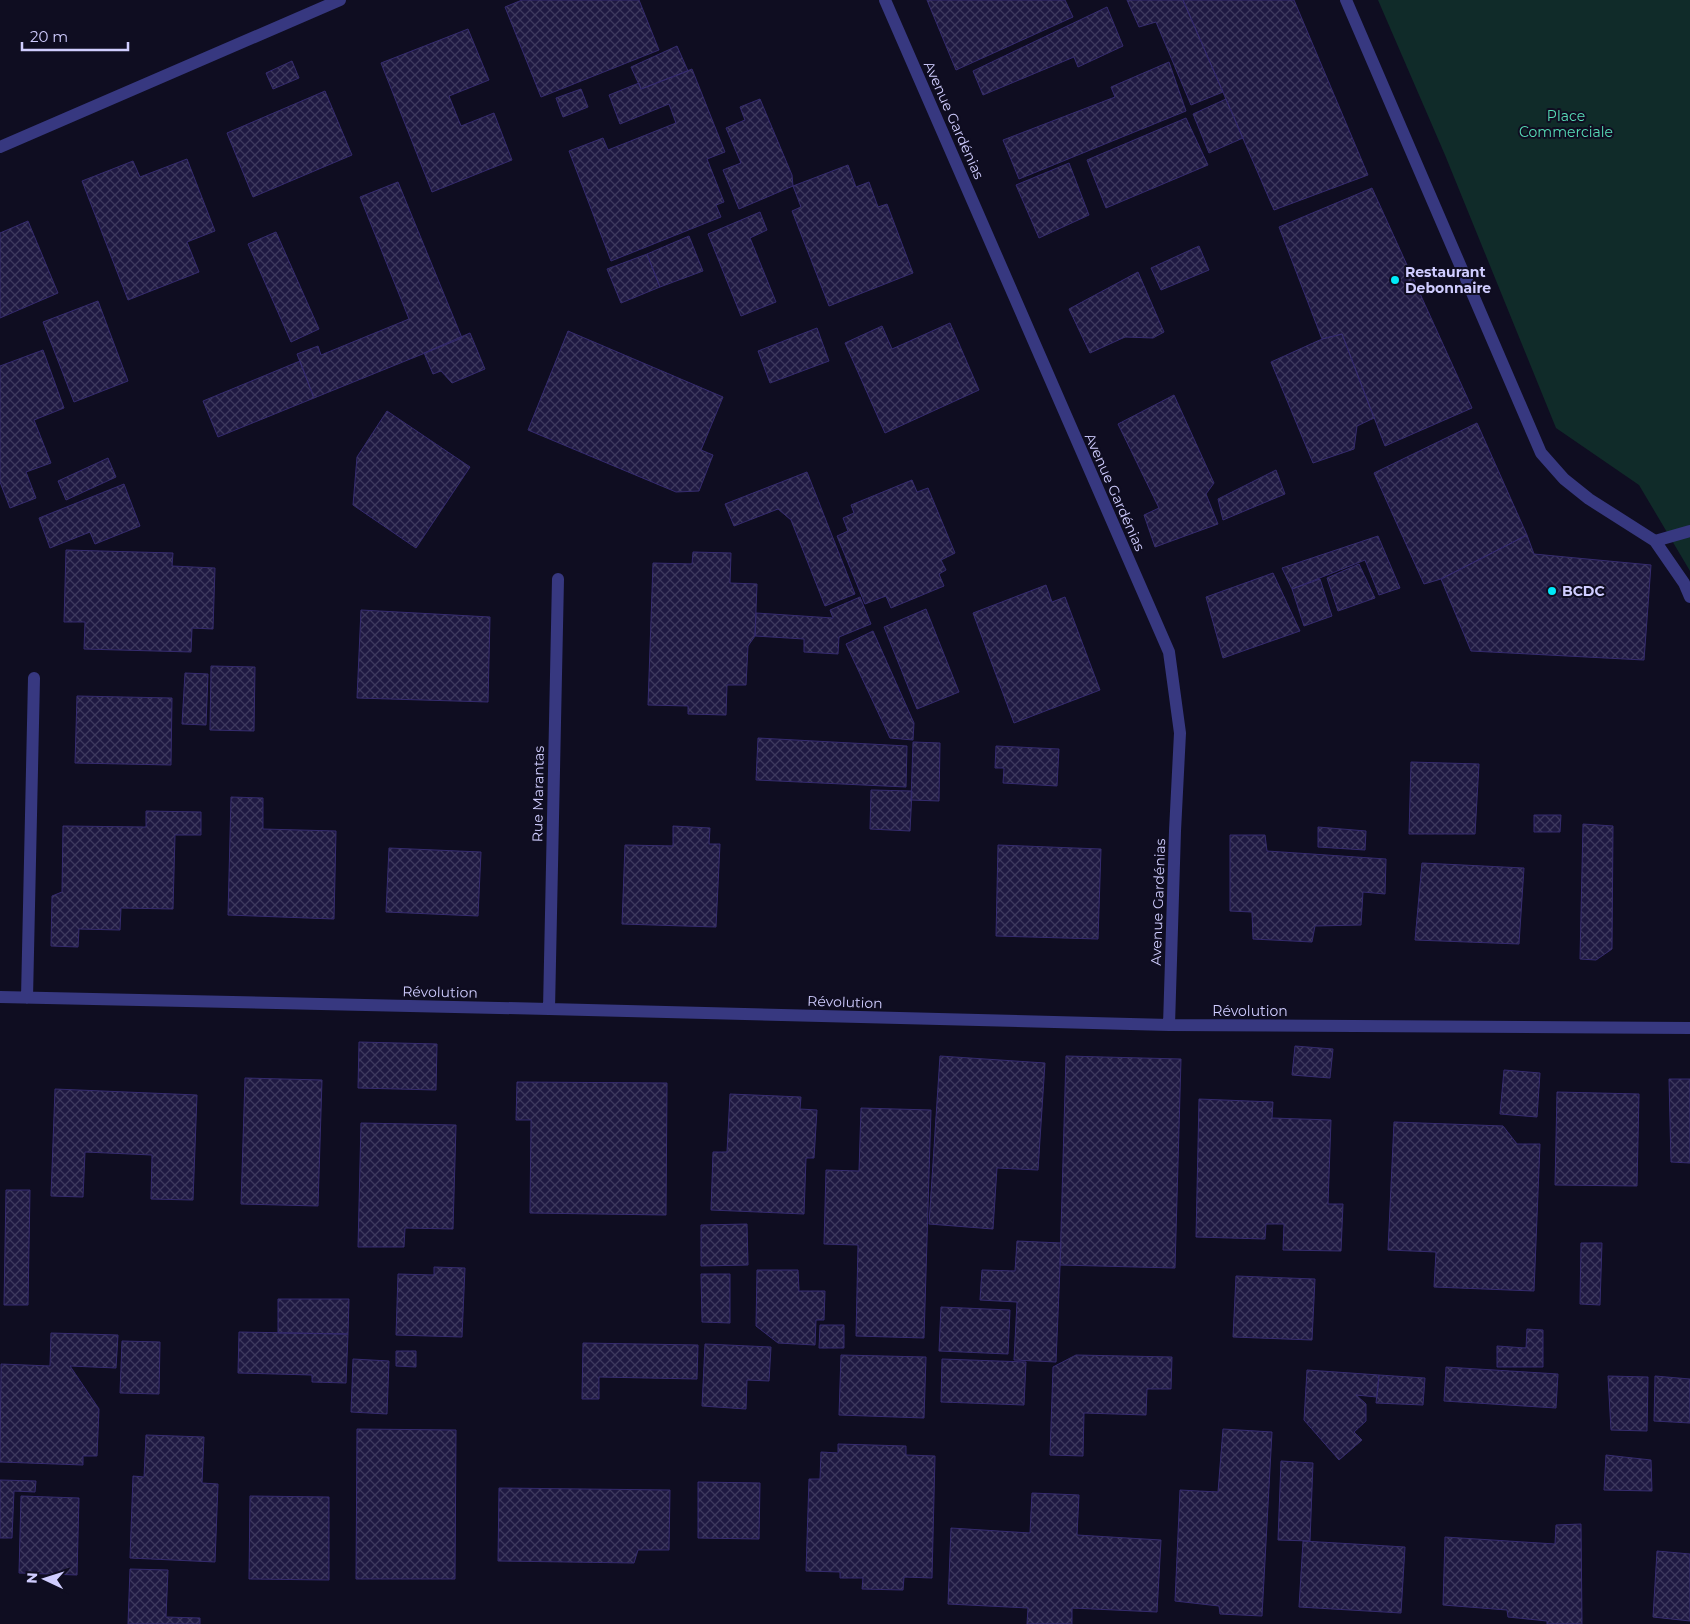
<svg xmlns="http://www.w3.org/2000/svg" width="1690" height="1624" viewBox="0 0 1690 1624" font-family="Montserrat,sans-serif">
<defs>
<pattern id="building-cross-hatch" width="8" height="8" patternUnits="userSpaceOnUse" patternTransform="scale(1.25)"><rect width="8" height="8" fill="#1f1942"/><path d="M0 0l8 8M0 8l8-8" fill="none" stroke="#3e395e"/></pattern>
</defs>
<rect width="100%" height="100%" fill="#0f0d21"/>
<!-- green -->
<path fill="#102b29" d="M1378,0H1690V571L1639,485L1556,428L1445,155Z"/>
<!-- building -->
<path fill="url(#building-cross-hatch)" stroke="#352b6e" d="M522,0H639L659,50L541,97L505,7Z
M927,0H1065L1073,17L956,70Z
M1127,0H1183L1223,92L1191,105L1156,22L1139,27Z
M1183,0H1294L1368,175L1274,210Z
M1107,7L1123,46L1078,67L1074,57L983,95L973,71Z
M468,29L489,80L449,96L461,126L494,113L512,160L432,192L381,63Z
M677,46L688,71L641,89L631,67Z
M292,61L299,78L273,89L266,73Z
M1169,62L1186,111L1019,179L1003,140L1115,97L1111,87Z
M692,69L725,152L707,159L724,202L716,205L721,217L611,261L569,151L603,138L608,150L676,123L669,104L620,124L609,95L639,83L641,89Z
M581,89L588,107L563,117L556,98Z
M325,91L352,155L253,197L227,133Z
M760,99L792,175L793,186L739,209L723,170L741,163L726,128L745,120L740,107Z
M1226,99L1243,138L1209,153L1193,114Z
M1186,118L1208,165L1106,208L1087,160Z
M187,159L215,231L187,242L199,272L128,300L82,181L133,161L140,177Z
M1069,163L1089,215L1039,238L1016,185Z
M848,165L856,187L869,182L878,207L887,204L913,273L829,306L792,211L801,207L793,186Z
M398,182L462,338L314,398L297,354L318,346L321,355L409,319L360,197Z
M1372,188L1472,408L1385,446L1342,334L1322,339L1279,227Z
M760,212L767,230L750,238L776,302L741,316L708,234Z
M28,221L58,293L0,318V233Z
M276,232L319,329L291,342L248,244Z
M689,236L703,271L660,287L647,254Z
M1199,246L1209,270L1161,290L1151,268Z
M647,254L660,287L621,303L607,269Z
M1138,272L1164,332L1153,338L1125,337L1090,353L1069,309Z
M98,301L128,381L74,402L43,322Z
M950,323L979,390L885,433L845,343L882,326L892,349Z
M817,328L829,361L770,383L758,351Z
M568,331L723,397L701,450L713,455L699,491L676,492L528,430Z
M470,333L485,369L452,383L441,371L433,374L424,353Z
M1342,334L1374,418L1357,426L1354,449L1313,463L1271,362L1322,339Z
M43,350L64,408L34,420L51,463L26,472L36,498L10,508L0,482V366Z
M300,361L314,398L218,437L203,401Z
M1174,395L1214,483L1206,494L1218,524L1155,547L1144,515L1159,508L1118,424Z
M387,411L470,467L416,548L353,505L357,457Z
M1477,423L1527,535L1441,579L1424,584L1374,473Z
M108,458L116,477L66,500L58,481Z
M1276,470L1285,494L1223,520L1218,499Z
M807,472L855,594L825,606L791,520L778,509L734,526L725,504Z
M912,480L917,492L928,488L955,553L941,560L946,570L939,574L944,586L891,608L886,596L865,604L837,536L848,531L843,518L854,513L851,505Z
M124,484L140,526L95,544L90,532L50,548L39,518Z
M1527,535L1534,554L1651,565L1644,660L1471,651L1441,579Z
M1378,536L1400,588L1379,595L1365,560L1292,589L1282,568Z
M66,550L173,553L172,566L215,568L213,629L192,628L191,652L84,649L85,622H64Z
M693,552L731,553L730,583L757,584L755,636L748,646L746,685H727L726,715L688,714V706L648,705L653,563L692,564Z
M1359,564L1375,598L1338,611L1327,578Z
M1273,573L1300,631L1223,658L1206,597Z
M1320,579L1332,616L1304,626L1292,589Z
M1046,585L1052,602L1065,597L1100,690L1014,723L973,613Z
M860,597L871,624L839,637L838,654L804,652V639L755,636L756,613L833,618L830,610Z
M926,609L959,692L917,709L884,627Z
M361,610L490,617L488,702L357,698Z
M873,631L914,723L913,740L890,738L846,644Z
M211,666L255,667L254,731L210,730Z
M185,673L208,674L206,725L182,724Z
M77,696L172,698L171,765L75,763Z
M758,738L907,746L906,787L756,780Z
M913,742L940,743L939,801L911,800Z
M996,746L1059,749L1057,786L1003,783L1004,768H995Z
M1411,762L1479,764L1475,834H1409Z
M871,790L912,791L910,831L870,829Z
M231,797L263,798V829L336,831L334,919L228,915Z
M146,811L201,812V835H175L173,909L121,908L120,930L79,929L78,947L51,946L52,896L62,892L63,826L146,827Z
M1534,815H1561L1560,832H1534Z
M1583,824L1613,826L1612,949L1596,960L1580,959Z
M673,826L710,828L709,844H720L716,927L622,924L625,845L673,846Z
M1318,827L1366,831L1365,850L1318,847Z
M1230,835H1265L1267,851L1386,859L1385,894L1363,892L1361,925L1315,926L1312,942L1253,939L1252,912L1230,911Z
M998,845L1101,849L1098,939L996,936Z
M389,848L481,852L478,916L386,912Z
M1422,863L1524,868L1519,944L1415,940Z
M359,1042L437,1044L436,1090L358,1088Z
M1295,1046L1333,1049L1330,1078L1292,1075Z
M940,1056L1045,1063L1038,1170L997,1168L993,1229L929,1224Z
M1066,1056L1181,1059L1175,1268L1060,1265Z
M1504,1070L1540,1073L1537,1117L1500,1114Z
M245,1078L322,1080L318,1206L241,1204Z
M1669,1079H1690V1163L1671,1162Z
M517,1082L667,1083L666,1215L530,1213L531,1120H516Z
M55,1089L197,1095L193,1200L151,1199L152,1155L85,1152L83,1197L51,1196Z
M1557,1092L1639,1094L1637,1186L1555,1185Z
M730,1094L801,1097L800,1109L817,1110L814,1158H806L804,1214L711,1210L713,1152H727Z
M1199,1099L1273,1102L1272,1118L1331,1120L1328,1204H1343L1341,1251L1283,1250L1284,1224H1266L1265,1239L1196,1237Z
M861,1108L931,1110L924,1338L856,1336L858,1245L824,1244L826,1170L859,1171Z
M1394,1122L1503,1126L1517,1144H1540L1534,1291L1434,1287L1436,1252L1388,1250Z
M361,1123L456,1125L453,1229L405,1228L404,1247H358Z
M6,1190H30L28,1305H4Z
M747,1224L748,1265L701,1266V1225Z
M1017,1241L1061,1243L1056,1362L1014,1360L1017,1302L980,1300L982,1270L1015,1271Z
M1581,1243H1602L1600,1305L1580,1304Z
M434,1267L465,1268L462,1337L396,1335L398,1274L434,1275Z
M757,1270H798L799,1291H825L824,1320H816L815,1345L778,1343L756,1326Z
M701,1274H730V1323L702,1322Z
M1236,1276L1315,1279L1312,1340L1233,1337Z
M278,1299H349L348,1334L278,1333Z
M941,1307L1010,1310L1008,1354L939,1351Z
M820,1325H844V1348H819Z
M1527,1329L1543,1330V1367H1497V1346L1526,1348Z
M239,1332L348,1334L346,1383L312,1382V1375L238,1373Z
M51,1333L118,1335L116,1368L70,1366L99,1409L97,1456H83V1465L0,1462L1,1364L50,1366Z
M122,1341L160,1342L159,1394L120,1393Z
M583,1343L698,1345L697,1379L599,1377V1399H582Z
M705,1344L771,1347L769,1381L747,1380L746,1409L702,1406Z
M396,1351H416V1367L396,1366Z
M841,1355L926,1357L924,1418L839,1415Z
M1076,1355L1172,1357L1171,1389H1147L1146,1415L1084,1413L1083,1456L1050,1455L1053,1367Z
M353,1359L389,1361L387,1414L351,1412Z
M942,1359L1026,1362L1024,1405L941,1402Z
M1446,1367L1558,1374L1556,1408L1444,1401Z
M1307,1370L1379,1375L1377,1397L1356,1395L1366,1404V1421L1354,1432L1362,1440L1339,1460L1304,1420Z
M1379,1375L1425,1378L1423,1405L1376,1403Z
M1608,1376L1648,1377L1647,1431L1611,1430Z
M1655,1376L1690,1379V1423L1654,1421Z
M357,1429L456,1430L455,1579H356Z
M1223,1429L1272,1432L1262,1616L1220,1614L1219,1606L1175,1601L1180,1490L1218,1492Z
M146,1435L204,1437L202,1483L218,1484L215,1562L130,1558L133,1476L144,1477Z
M838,1444L906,1446V1455L935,1456L932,1578L904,1577L903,1590L862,1589L863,1578H840V1572L806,1571L809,1479H820L821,1452L838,1453Z
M1606,1455L1651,1460L1652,1491L1604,1490Z
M1281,1461L1313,1463L1310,1541L1278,1540Z
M0,1480L36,1481L35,1492L14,1491L12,1538H0Z
M698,1482L760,1483L759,1539L698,1538Z
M499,1488L670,1490L669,1550H638L634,1563L498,1561Z
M1032,1493L1079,1495L1077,1535L1161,1540L1157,1612L1072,1608V1624H1027L1028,1608L948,1604L951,1528L1030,1533Z
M21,1496L79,1498L77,1575L19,1573Z
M250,1496L329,1497V1580L249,1579Z
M1581,1524L1582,1624H1547V1621L1508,1617L1507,1610L1443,1605L1445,1537L1555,1544L1556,1525Z
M1303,1541L1405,1547L1401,1613L1299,1607Z
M1657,1551L1690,1554V1621L1653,1617Z
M130,1569L168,1570L166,1617L200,1618V1624H128Z"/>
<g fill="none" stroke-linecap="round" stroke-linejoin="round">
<!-- minor -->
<path stroke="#373880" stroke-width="12" d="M885,0L1169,652L1180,733L1175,831L1169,1025
M1346,0L1541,453L1564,479L1589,499L1655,541L1684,583L1690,597
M0,147L340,0
M1655,541L1690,531
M0,997L549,1009L1169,1025L1690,1028
M27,998L34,678
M549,1009L558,579"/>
</g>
<!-- markers -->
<g fill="#00e9f8" stroke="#0f0d21" stroke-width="2">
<circle cx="1395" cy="280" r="5"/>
<circle cx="1552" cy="591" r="5"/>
</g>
<g text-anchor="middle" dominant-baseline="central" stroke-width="4" stroke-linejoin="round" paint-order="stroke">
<!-- park labels -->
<g font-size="14" fill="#58dfb8" stroke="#0f0d21">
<text x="1566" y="116">Place<tspan x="1566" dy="16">Commerciale</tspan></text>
</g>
<!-- street labels -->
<g font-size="14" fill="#d0cdff" stroke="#0f0d21">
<text transform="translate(954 120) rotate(66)">Avenue Gardénias</text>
<text transform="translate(1115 492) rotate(66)">Avenue Gardénias</text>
<text transform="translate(538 794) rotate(-89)">Rue Marantas</text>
<text transform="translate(1158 902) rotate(-88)">Avenue Gardénias</text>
<text transform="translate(440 992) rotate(1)">Révolution</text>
<text transform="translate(845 1002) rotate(2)">Révolution</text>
<text x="1250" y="1011">Révolution</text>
</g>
<!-- poi labels -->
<g font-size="14" font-weight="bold" fill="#d0cdff" stroke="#0f0d21" text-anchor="start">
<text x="1405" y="272">Restaurant<tspan x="1405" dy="16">Debonnaire</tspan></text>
<text x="1562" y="591">BCDC</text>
</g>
</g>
<!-- north arrow -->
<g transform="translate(45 1579) rotate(274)" stroke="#0f0d21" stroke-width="4" paint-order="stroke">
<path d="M0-4L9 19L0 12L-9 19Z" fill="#d0cdff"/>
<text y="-8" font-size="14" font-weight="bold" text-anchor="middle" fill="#d0cdff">N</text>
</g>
<!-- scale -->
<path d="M22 42v8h106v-8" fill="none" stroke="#d0cdff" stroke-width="2.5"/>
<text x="30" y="42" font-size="15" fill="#d0cdff" stroke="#0f0d21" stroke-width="4" paint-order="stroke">20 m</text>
</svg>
